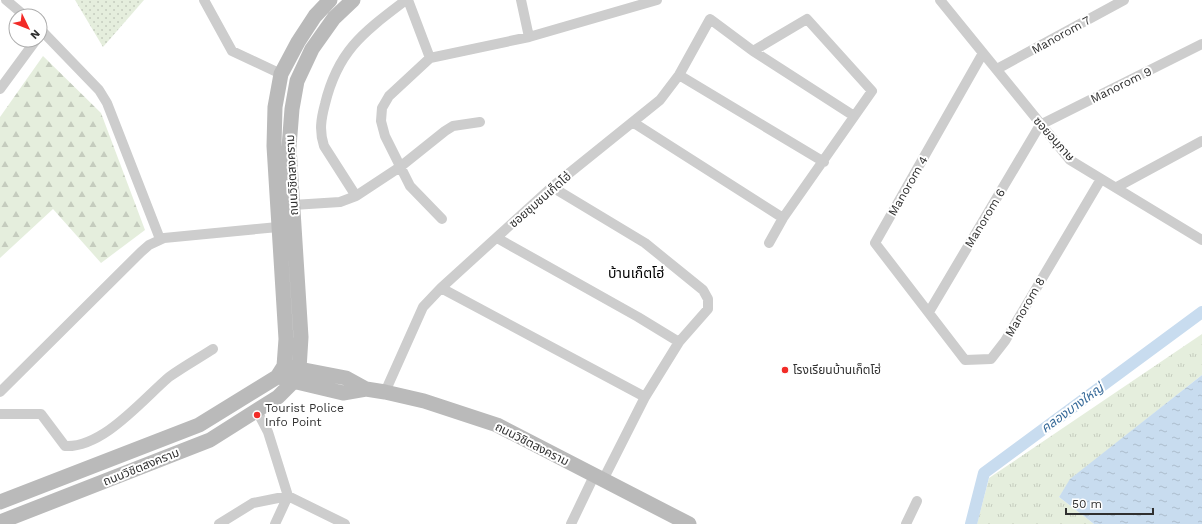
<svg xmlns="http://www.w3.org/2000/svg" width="1202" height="524" viewBox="0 0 1202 524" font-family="'Work Sans','Noto Sans Thai',sans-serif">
<defs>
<pattern id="grass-dots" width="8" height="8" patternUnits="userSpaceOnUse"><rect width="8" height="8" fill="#e5eedd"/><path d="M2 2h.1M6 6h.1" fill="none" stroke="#c5ccbe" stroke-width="1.8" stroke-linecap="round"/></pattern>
<pattern id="forest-firs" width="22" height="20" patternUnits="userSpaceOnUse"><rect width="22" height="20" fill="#e5eedd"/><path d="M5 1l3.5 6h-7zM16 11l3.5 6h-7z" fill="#c5ccbe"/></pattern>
<pattern id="park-tufts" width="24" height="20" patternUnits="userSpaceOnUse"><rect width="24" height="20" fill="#e5eedd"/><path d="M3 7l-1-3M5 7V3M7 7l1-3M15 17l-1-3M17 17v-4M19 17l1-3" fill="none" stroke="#c5ccbe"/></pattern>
<pattern id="water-ripples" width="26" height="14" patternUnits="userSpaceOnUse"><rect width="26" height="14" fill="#c8dcef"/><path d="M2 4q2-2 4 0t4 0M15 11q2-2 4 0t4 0" fill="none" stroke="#acbdcd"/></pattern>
</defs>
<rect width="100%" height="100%" fill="#fff"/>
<!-- grass -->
<path fill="url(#grass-dots)" d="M75,0H144L103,47Z"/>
<!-- forest -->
<path fill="url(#forest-firs)" d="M43,56L101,113L145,230L101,263L53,209L0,258V117Z"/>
<!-- park -->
<path fill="url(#park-tufts)" d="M1202,334V375L1071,479L1059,497L1094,524H977L989,478Z"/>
<!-- water -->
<path fill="url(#water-ripples)" d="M1202,375V524H1094L1059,497L1070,479Z"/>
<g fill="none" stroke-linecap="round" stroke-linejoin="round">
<!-- canal -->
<path stroke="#c8dcef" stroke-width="12" d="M971,524L984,473L1202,312"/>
<!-- minor -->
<path stroke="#cdcdcd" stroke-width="10" d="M6,0L25,16
M204,0L232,51L281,74
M406,0C364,32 338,50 325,104C321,119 319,131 324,146L356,196L400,167L445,131L453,126L480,122
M408,0L430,58
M521,0L529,37
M940,0L1070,160L1202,240
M42,31L99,90L107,103L160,239
M753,51L807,19L872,91L783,218L769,243
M983,53L875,243L965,360L991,359L1005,341L1101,179
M997,69L1124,0
M679,75L824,162
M0,89L36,40
M634,123L783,218
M552,187L645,243L703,290L708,299V309L679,342L645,397L603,480
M1117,187L1202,141
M293,205L340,202L356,196
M442,219L410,186L385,136L381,121L382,108L389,96L430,58L529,37L657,0
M497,238L638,317L679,342
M441,288L645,397
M929,312L1040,125L1202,44
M0,392L141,252L149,245L164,238L278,227
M385,392L423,307L441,288L552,187L660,100L679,75L710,19L753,51L854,116
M257,411L268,432L288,496L275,524
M0,414H41L65,446C103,448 142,400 169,377C183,367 199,358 213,349
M219,524L253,503L288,496L345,524
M571,524L594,476
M906,524L917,501"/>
<!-- secondary -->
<path stroke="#bababa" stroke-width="15" d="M289,367L346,378L366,389
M284,379L343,393L366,389L385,392L424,401L497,425L689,524
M0,502L199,425L277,377L284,366L286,339L274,146L275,107L281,74L298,42L315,16L330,0
M0,522L210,440L278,397L293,382L299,369L301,337L289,147L292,109L297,81L312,49L334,18L353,0"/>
</g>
<!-- markers -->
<g fill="#f22b27" stroke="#fff" stroke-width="1.5">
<circle cx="785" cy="370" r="4"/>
<circle cx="257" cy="415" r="4"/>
</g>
<g text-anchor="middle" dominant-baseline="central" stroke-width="4" stroke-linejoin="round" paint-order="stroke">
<!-- street labels -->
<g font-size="12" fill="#303030" stroke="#fff">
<text transform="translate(1061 35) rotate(-29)">Manorom 7</text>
<text transform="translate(1121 85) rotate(-26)">Manorom 9</text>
<text transform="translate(1054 139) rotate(48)">ซอยอนุภาษ</text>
<text transform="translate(292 175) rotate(-93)">ถนนวิชิตสงคราม</text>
<text transform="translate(908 186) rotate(-60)">Manorom 4</text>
<text transform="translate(540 200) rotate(-41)">ซอยชุมชนเก็ตโฮ่</text>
<text transform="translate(985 218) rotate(-59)">Manorom 6</text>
<text transform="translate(1025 307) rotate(-60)">Manorom 8</text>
<text transform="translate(532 444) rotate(27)">ถนนวิชิตสงคราม</text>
<text transform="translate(141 467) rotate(-22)">ถนนวิชิตสงคราม</text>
</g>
<!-- poi labels -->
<g font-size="12" fill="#303030" stroke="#fff" text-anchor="start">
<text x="793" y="370">โรงเรียนบ้านเก็ตโฮ่</text>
<text x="265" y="408">Tourist Police<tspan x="265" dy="14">Info Point</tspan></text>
</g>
<!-- water labels -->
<g font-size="13" font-style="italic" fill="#376a99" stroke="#fff">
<text transform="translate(1072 408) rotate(-36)">คลองบางใหญ่</text>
</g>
<!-- quarter labels -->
<g font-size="14" fill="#000" stroke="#fff">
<text x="636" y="273">บ้านเก็ตโฮ่</text>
</g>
</g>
<!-- north arrow -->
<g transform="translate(28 28) rotate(133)"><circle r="19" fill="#ffffff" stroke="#acacac"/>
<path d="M0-3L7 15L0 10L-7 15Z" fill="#f22b27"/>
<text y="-6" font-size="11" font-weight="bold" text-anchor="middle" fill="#303030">N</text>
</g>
<!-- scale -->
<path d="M1066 508v6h87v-6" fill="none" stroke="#303030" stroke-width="2"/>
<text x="1072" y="508" font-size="12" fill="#303030" stroke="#ffffff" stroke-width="3" paint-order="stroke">50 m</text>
</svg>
